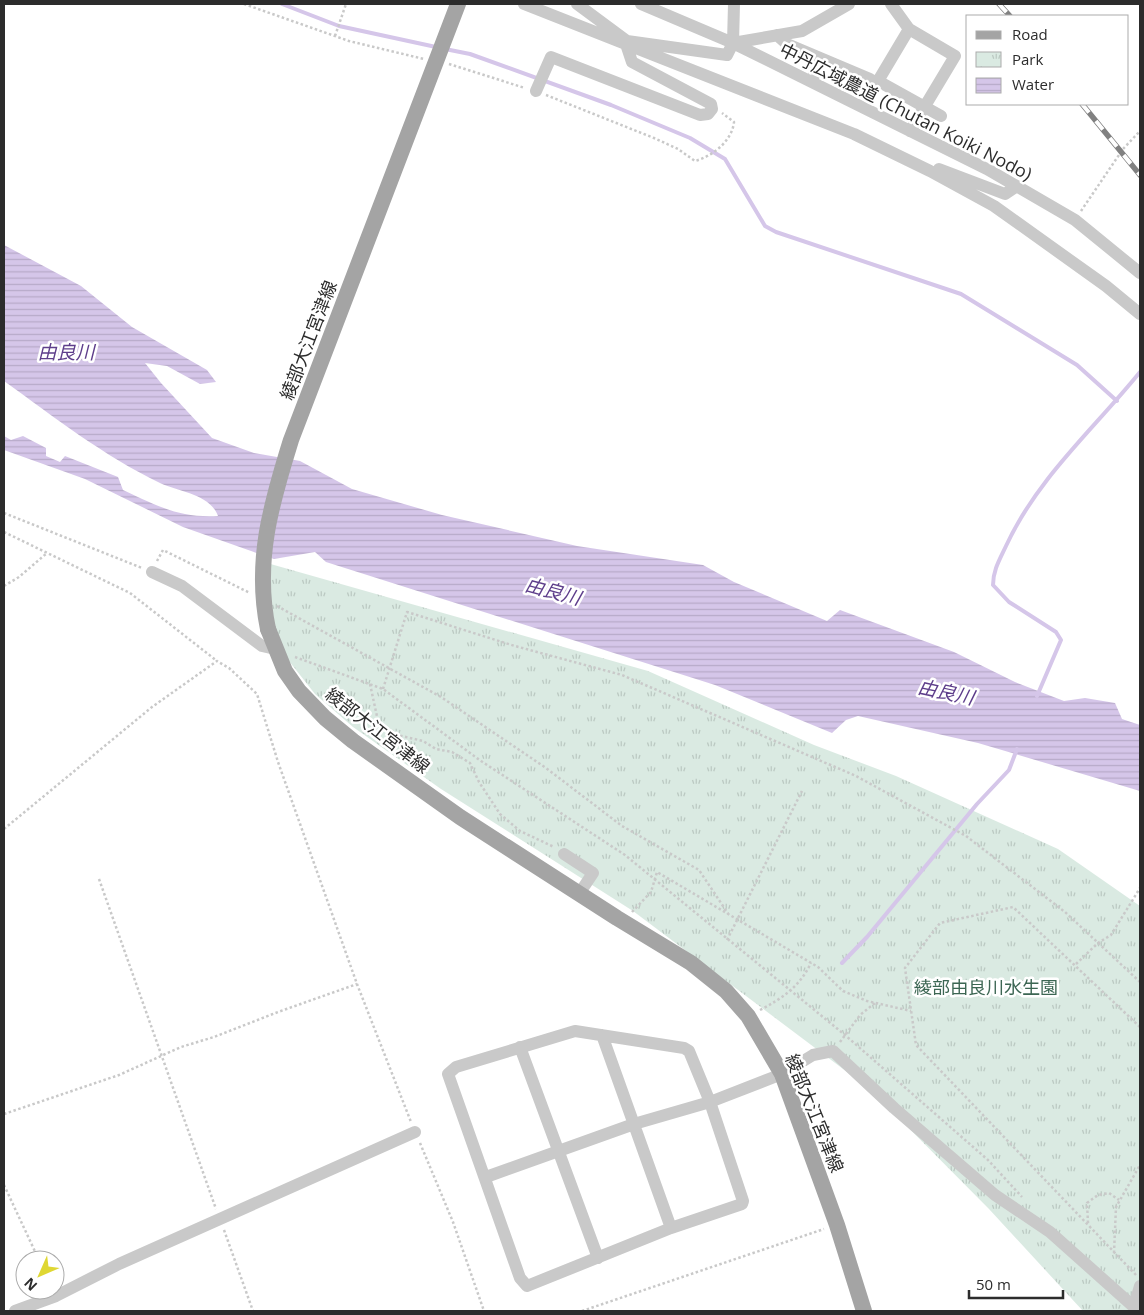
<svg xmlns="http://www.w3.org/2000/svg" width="1144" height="1315" viewBox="0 0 1144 1315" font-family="'Open Sans','Noto Sans JP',sans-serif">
<defs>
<pattern id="park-tufts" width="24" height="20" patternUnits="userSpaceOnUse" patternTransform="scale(1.25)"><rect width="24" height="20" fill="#daeae2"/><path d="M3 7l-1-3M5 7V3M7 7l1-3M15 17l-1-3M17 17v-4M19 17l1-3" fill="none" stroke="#bbc9c2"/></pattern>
<pattern id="water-rules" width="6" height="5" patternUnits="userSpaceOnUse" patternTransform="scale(1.25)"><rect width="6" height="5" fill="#d5c6e9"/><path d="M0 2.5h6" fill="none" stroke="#b7aac8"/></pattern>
</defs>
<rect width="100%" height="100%" fill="#fff"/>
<!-- park -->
<path fill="url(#park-tufts)" d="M267,563L648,671L814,745L896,776L1058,849L1140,906V1311H1083L989,1209L871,1090L633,911L441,789L353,727L315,694L285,656L268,608Z"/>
<!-- water -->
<path fill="url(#water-rules)" d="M4,245L81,286L132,327L207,370L216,382L200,384L167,366L145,363L161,383L212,438L254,453L300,461L352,489L442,515L577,546L703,565L734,582L827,621L840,610L954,652L1015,682L1064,701L1085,698L1115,703L1122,719L1140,725V791L978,743L858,716L846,720L832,733L715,685L326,562L315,552L274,559L183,527L85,479L4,450V436L11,440L23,436L46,448V456L60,462L65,456L118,477L123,490C158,506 178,518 218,516C210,494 179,492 160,483C104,456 54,417 4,381Z"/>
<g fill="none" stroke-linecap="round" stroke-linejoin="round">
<!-- stream -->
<path stroke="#d5c6e9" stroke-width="4" d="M282,4L339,26L436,47
M445,49L470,54L611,105L690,138L725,159L765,226L776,232L961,294L1077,365L1117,401
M1037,696L1061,640L1056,632L1009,602L993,585C993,570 1000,559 1006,546C1038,477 1094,429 1140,372
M842,963L867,937L977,804L1009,770L1017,749"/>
<!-- path -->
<path stroke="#c9c9c9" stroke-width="2.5" stroke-dasharray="2.5 2.5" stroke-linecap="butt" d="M244,4L349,41L424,59
M335,36L346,4
M449,64L525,88
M546,95L654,138L678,149L695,161C713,156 732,141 734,122L722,113
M1081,211L1123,149L1140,131
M4,513L142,568
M4,532L130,593L217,661
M157,561L163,550L250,593
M4,586L19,577L47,553
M277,606L441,697L546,768L622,826L699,870L729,915
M295,657L383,689L481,761L625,855L845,1035L988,1160L1022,1197
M370,684L378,721L393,734L423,741L436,749L452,752L470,763L479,782L500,814L520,831L554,847
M383,689L407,612L515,646L622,675L856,776L966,836L1065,912L1140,982
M4,829L152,707L217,661L229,668L257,694L278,762L357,984L411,1122
M99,879L216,1209
M632,912L651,892L657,872L818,967L843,991L867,1001L911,1011
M727,940L802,791
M1076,964L1098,943L1111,935L1140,888
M760,1010C783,998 800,986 811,963
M840,1042L860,1015L875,1003
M4,1114L119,1075L181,1047L214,1037L278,1012L357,984
M420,1143L453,1222L484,1311
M4,1185L39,1260
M1088,1223L1087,1203L1098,1195L1109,1193L1119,1200
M224,1230L253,1311
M1114,1253L1116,1207L1140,1165
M1136,1275L916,1045L905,968L940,923L1013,907L1140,1027
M582,1311L824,1229"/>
<!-- minor -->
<path stroke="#c9c9c9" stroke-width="12" d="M524,4L854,134L930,171L994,206L1106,286L1140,314
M577,4L627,41L727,55L733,43L734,4
M641,4L733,43L987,169L1075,220L1140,273
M891,4L909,29
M777,35L787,44L870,79
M733,43L802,31L849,4
M812,81L820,58
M536,91L551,57L700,115L708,114L712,109L711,104L632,62L626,44L627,41
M910,131L955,56L909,29L878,81L941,116
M939,169L1005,194L1017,186
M152,572L182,586L262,646L275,649
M564,854L593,873L579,894
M575,1031L684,1048L689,1051L710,1102L743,1201L742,1204L671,1228L527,1286L520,1278L448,1074L456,1067Z
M602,1035L671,1228
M520,1047L598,1258
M486,1177L634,1124L710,1102L782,1074L813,1055L833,1051L894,1108L995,1195L1050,1232L1134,1307L1140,1286
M15,1311L56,1296L119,1264L415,1132"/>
<!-- major -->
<path stroke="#a4a4a4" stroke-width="16" d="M268,629L285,671L299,691L325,718L353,741L460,817L617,918L691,963L726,991L748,1016L782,1074L837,1225L864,1311"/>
<!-- rail casing -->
<g stroke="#818181" stroke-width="5.5">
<path id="rail" d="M999,4L1010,16
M1082,104L1140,175"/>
</g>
<!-- rail -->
<use href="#rail" stroke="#fff" stroke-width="4" stroke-dasharray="11" stroke-linecap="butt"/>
<!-- major-bridge -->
<path stroke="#a4a4a4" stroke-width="16" d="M268,629C254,562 271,504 291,440L458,4"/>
</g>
<g text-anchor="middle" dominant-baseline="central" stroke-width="5" stroke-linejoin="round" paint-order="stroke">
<!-- street labels -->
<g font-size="18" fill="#2c2c2c" stroke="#fff">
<text transform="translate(906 111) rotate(27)">中丹広域農道 (Chutan Koiki Nodo)</text>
<text transform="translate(308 340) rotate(-69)">綾部大江宮津線</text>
<text transform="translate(378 730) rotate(38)">綾部大江宮津線</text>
<text transform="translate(815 1113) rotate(68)">綾部大江宮津線</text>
</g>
<!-- park labels -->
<g font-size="18" fill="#3c6653" stroke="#fff">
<text x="986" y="987">綾部由良川水生園</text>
</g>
<!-- water labels -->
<g font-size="19" font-style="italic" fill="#5e3e8b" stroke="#fff">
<text x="66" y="352">由良川</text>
<text transform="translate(553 591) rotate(15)">由良川</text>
<text transform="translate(946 692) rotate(12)">由良川</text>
</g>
</g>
<!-- border -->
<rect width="1144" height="1315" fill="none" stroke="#2c2c2c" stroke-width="10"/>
<!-- legend -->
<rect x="966" y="15" width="162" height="90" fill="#ffffff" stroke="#ababab"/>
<rect x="976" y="31" width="25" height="8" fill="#a4a4a4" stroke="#ababab"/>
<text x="1012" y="40" font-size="15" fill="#2c2c2c">Road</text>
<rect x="976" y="52" width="25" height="15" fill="url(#park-tufts)" stroke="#ababab"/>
<text x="1012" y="65" font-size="15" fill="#2c2c2c">Park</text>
<rect x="976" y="78" width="25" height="15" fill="url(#water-rules)" stroke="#ababab"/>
<text x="1012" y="90" font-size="15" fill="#2c2c2c">Water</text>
<!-- north arrow -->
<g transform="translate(40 1275) rotate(225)"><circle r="24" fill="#ffffff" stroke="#ababab"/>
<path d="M0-4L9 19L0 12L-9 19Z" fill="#dfd733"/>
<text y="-8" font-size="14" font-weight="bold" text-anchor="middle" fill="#2c2c2c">N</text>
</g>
<!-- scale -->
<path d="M969 1290v8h94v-8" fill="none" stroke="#2c2c2c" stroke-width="2.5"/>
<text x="976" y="1290" font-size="15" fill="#2c2c2c" stroke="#ffffff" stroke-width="4" paint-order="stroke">50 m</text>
</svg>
